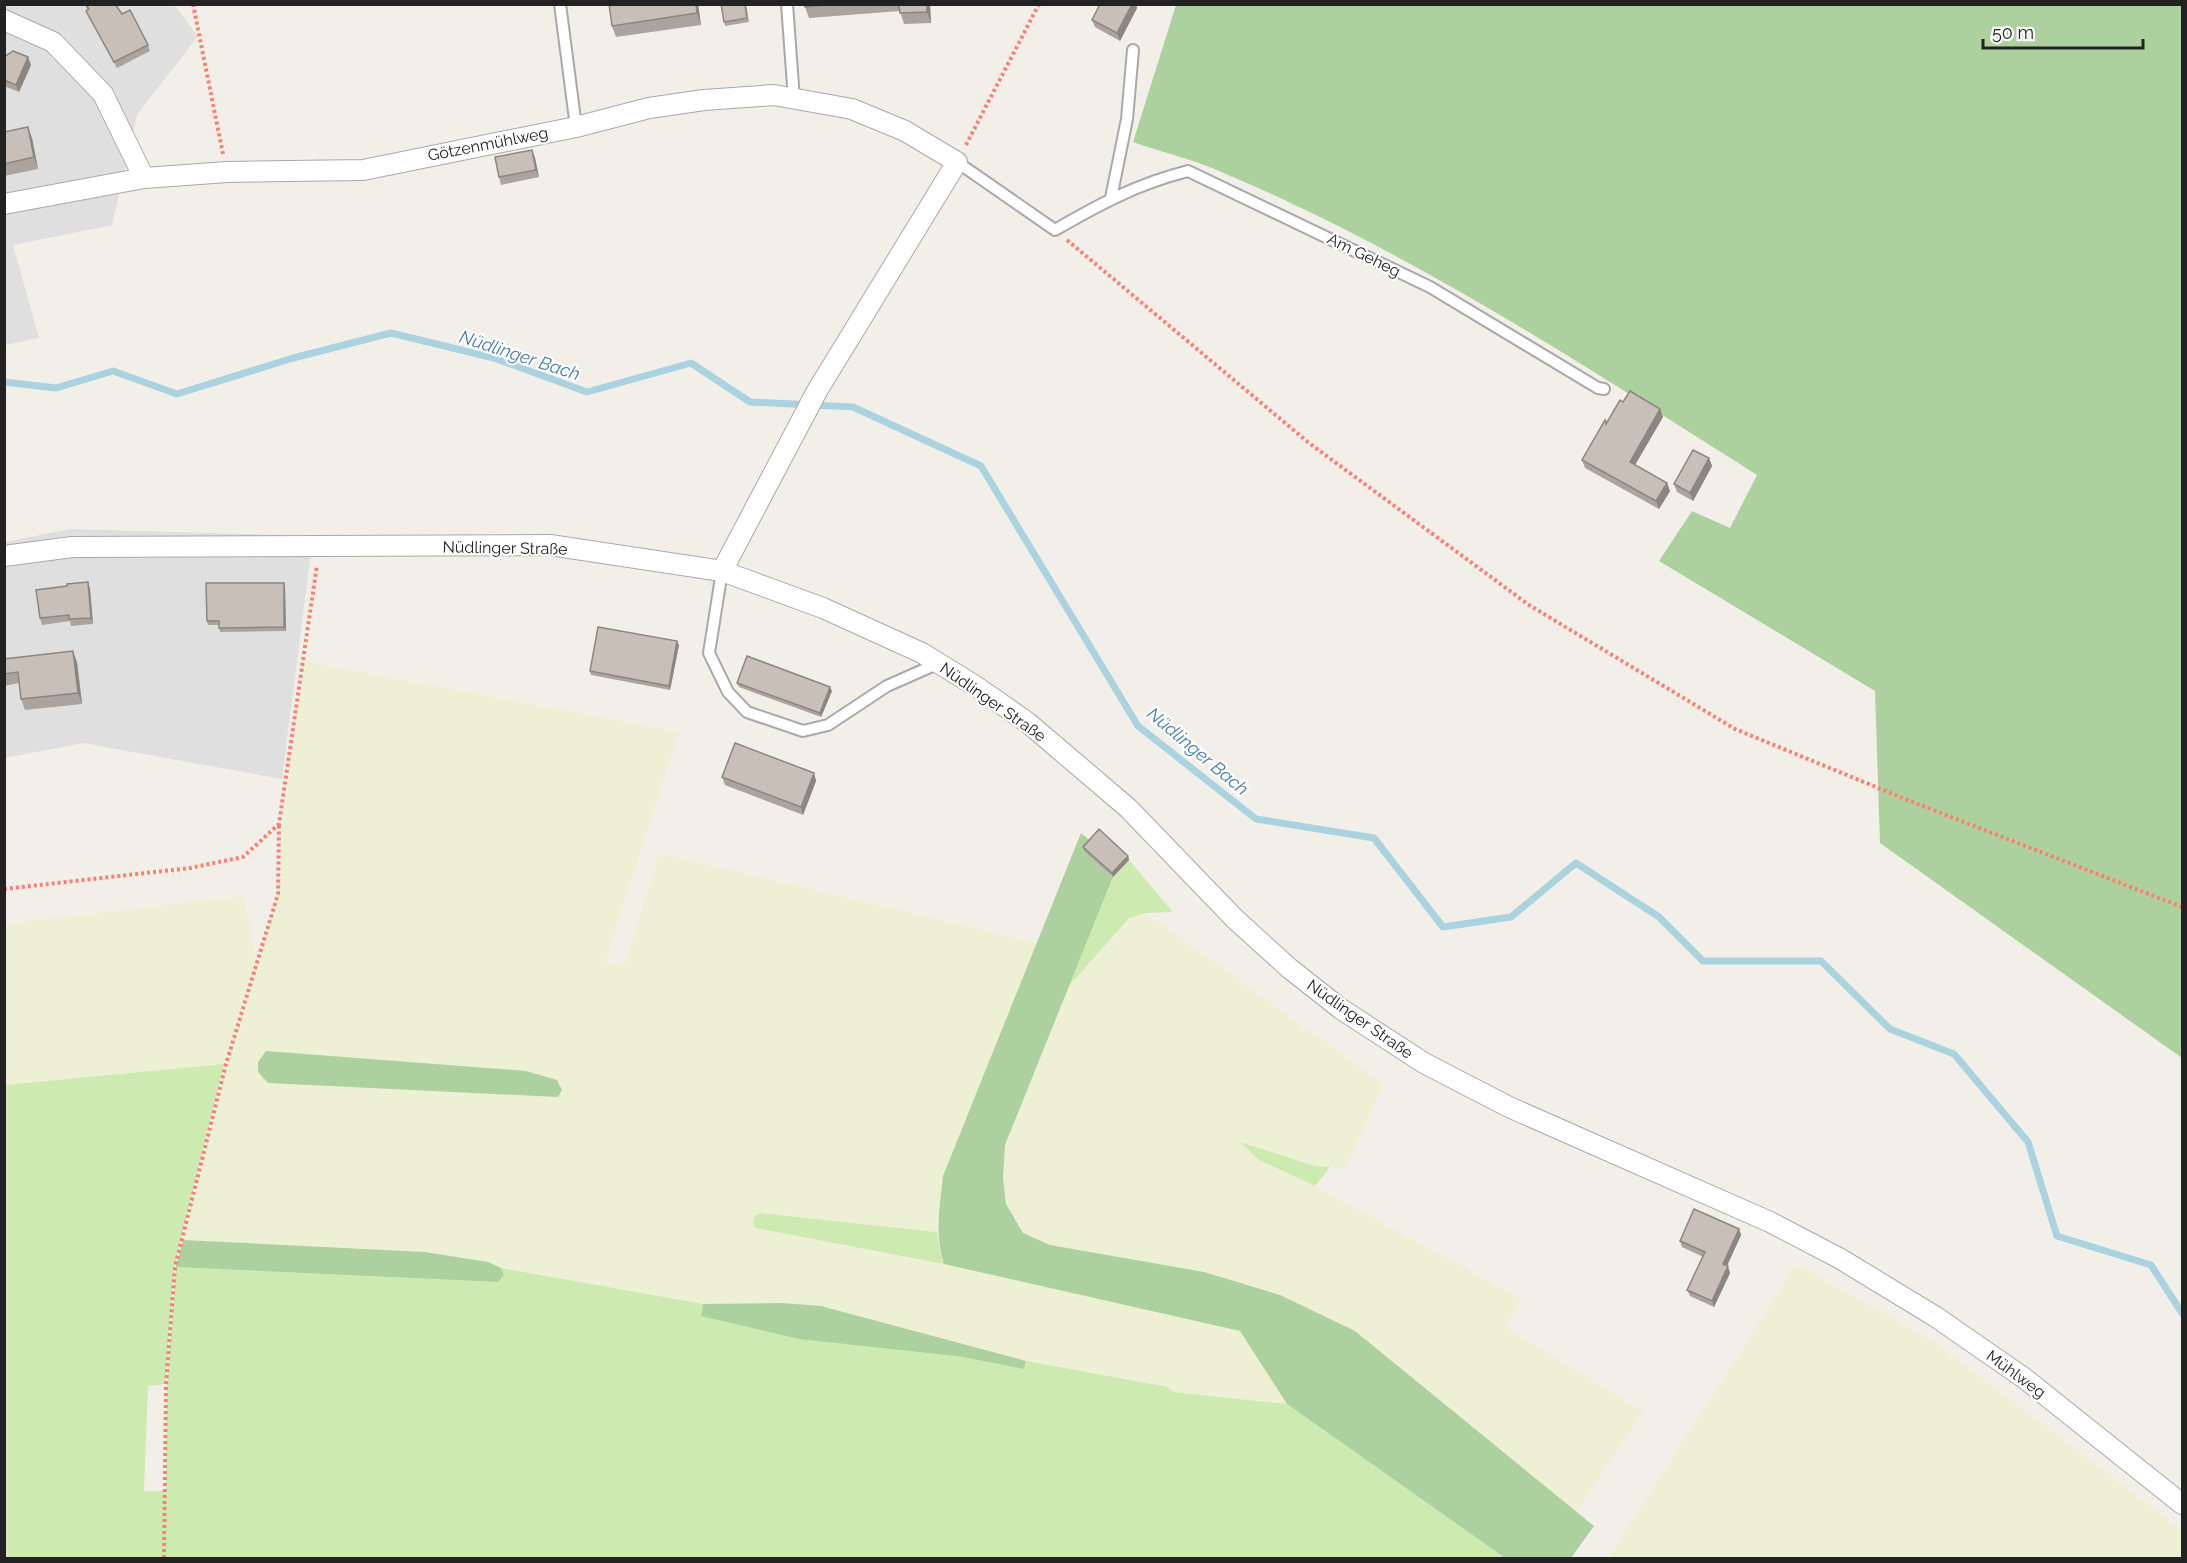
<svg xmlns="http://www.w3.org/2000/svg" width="2187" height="1563" viewBox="0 0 2187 1563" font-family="Raleway,sans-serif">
<rect width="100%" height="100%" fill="#f2efe9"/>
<!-- residential -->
<path fill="#e0dfdf" d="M4,5H174L198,36L137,115L112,225L13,245L39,338L5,345Z
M71,529L313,536L282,779L83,743L5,758V542Z"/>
<!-- farmland -->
<path fill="#eef0d5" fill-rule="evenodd" d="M304,661L679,732L605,963L624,967L659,853L1038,943L943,1176L937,1232L760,1213L755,1228L944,1264L1240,1331L1287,1404L1172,1392L1168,1387L1026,1361L821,1306L782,1303L703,1304L501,1268L488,1262L425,1252L183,1240L227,1068L278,894L282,824ZM266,1051L526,1071L258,1062Z
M243,896L257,962L224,1064L5,1085V924Z
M1146,913L1384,1084L1345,1169L1315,1166L1241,1144L1259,1160L1315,1186L1522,1299L1506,1327L1644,1412L1577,1512L1355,1331L1050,1245L1023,1233L1006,1204L1003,1177L1005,1145L1069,986L1129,918Z
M1796,1264L1935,1342L2077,1450L2182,1530V1558H1608Z"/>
<!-- grass -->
<path fill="#cdebb0" d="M1129,860L1173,912L1146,913L1129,918L1069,986L1113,877Z
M224,1064L174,1267L165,1384L148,1386L144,1491H166L167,1384L176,1267L497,1282L504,1275L501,1268L703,1304L702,1316L956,1356L1024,1369L1026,1361L1168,1387L1173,1392L1287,1404L1505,1558H5V1085Z
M1240,1142L1315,1166L1330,1167L1315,1186L1259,1160Z
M760,1213L937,1232L940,1252L944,1264L755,1228L753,1221L755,1216Z"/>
<!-- forest -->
<path fill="#add19e" d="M1176,5H2182V1058L1880,843L1875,691L1659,561L1692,511L1730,528L1757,475C1583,365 1410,251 1219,171C1192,159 1161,152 1133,142Z
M1081,833L1092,842L1085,850L1113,877L1005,1145L1003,1177L1006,1204L1023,1233L1050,1245L1204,1272L1280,1295L1355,1331L1594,1526L1571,1558H1505L1287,1404L1240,1331L944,1264C934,1235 940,1206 943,1176Z
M266,1051L526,1071L557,1080L562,1090L558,1097L268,1083L258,1072V1062Z
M183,1240L425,1252L488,1262L501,1268L504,1275L498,1282L176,1267Z
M782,1303L821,1306L1026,1361L1024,1369L956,1356L799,1339L701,1316L703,1304Z"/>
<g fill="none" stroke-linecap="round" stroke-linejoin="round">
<!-- stream -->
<path stroke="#aad3df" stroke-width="7" d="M4,382L56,388L113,371L177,394L293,358L391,333L494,358L587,392L691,363L750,402L853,407L981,466L1138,726L1256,819L1374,838L1443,927L1511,917L1576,863L1659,917L1703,961H1821L1890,1029L1954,1054L2028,1142L2057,1236L2151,1265L2182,1313"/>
<!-- lane casing -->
<g stroke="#a9a9a9" stroke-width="14">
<path id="lane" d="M560,4L576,127
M787,4L794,99
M957,162L1055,230C1100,204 1137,184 1188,171L1430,287L1598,388L1604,389
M1111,198L1127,119L1133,50
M722,571L709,653L728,692L747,712L803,731L828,725L887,686L939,663"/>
</g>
<!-- street casing -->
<g stroke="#a9a9a9" stroke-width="22">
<path id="street" d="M4,20L53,42L103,94L144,178
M4,204L144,178L227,172L363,170L576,127L649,108L704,100L774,95L852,109L905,131L957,162L817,391L722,571
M4,556L72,547L550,545L722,571L823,608L922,653L974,685L1027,722L1128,808L1235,919L1289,968L1341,1009L1424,1063L1509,1107L1770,1222L1839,1258L1936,1317L2024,1378L2182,1504"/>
</g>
<!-- path -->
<path stroke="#fa8072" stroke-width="4" stroke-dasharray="3 3" stroke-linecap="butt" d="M193,4L223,154
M966,145L1039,4
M1067,240L1309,443L1529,605L1735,729L1910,801L2182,907
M4,889L190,868L243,857L279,824L317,565
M164,1558L166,1384L175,1267L226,1064L278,894L279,824"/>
<!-- lane -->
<use href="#lane" stroke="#fff" stroke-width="10"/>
<!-- street -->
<use href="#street" stroke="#fff" stroke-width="20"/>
</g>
<!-- wall -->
<path fill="#aba49e" d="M85,4H115L122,14L148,45L150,51L117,68L89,17L86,11L87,10Z
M698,4L701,25L616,37L612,26Z
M721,4H746L749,22L725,26Z
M804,4H930L931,23L904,24L900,11L809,18Z
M1137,8L1120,41L1095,27L1092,20Z
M4,57H28L31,65L19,92L4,86Z
M4,132L32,138L38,169L4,176Z
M532,150L535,158L539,177L501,185L499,177Z
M1623,402L1660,409L1663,417L1635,465L1667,483L1670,491L1659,509L1585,468L1582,460L1606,424Z
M1709,458L1712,466L1693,501L1677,492L1674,484Z
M88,582L90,589L93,624L71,626L70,621L42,625L40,618Z
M284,583L285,587L286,631L220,632L219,625H208L207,621Z
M679,645L670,690L591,675L590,671Z
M4,659L77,662L82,704L25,710L21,699L19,683L4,686Z
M737,683L832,691L821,717L739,687Z
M814,773L816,781L803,815L725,785L722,777Z
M1083,847L1128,856L1129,860L1113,877L1084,851Z
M1739,1229L1741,1235L1727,1266L1730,1273L1714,1307L1690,1296L1687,1290L1703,1257L1682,1247L1680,1241Z"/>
<!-- shaded-wall -->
<path fill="#8b8681" d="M696,4H698L701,25L697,13Z
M927,4H930L931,23L927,12Z
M1132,4H1136L1137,8L1120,41L1117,33Z
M28,57L31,65L19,92L16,85Z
M28,127L32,138L38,169L34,157Z
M532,150L535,158L539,177L536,170Z
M1660,409L1663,417L1632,470L1630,462Z
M1709,458L1712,466L1693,501L1690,493Z
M1667,483L1670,491L1659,509L1656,501Z
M88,582L90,589L93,624L91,618Z
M284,583L285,587L286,631L284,627Z
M677,641L679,645L670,690L669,686Z
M73,651L77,662L82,704L78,693Z
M830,687L832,691L821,717L820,713Z
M814,773L816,781L803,815L801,807Z
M1128,856L1129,860L1113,877L1112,873Z
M1739,1229L1741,1235L1725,1270L1723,1264Z
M1728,1266L1730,1273L1714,1307L1712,1301Z"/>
<!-- building -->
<path fill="#c7bfb8" stroke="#8b8681" stroke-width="1.5" d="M86,4H115L122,14L130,10L148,45L114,62L86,11L89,9Z
M609,4H696L697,13L612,26Z
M721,4H745L747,18L724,22Z
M804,4H838L805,7Z
M899,4H927V12L900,13Z
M1100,4H1132L1117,33L1092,20Z
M13,51L28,57L16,85L4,80V57Z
M28,127L34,157L4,164V132Z
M532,150L536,170L499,177L495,157Z
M1630,391L1660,409L1630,462L1667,483L1656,501L1582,460L1605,420L1606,424L1620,400L1623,402Z
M1693,450L1709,458L1690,493L1674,484Z
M88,582L91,618L69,619V615L40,618L36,590L67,586V584Z
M206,583H284V627L219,628V621H207Z
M598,627L677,641L669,686L590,671Z
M73,651L78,693L21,699L18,672L4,674V659Z
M747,656L830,687L820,713L737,683Z
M735,743L814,773L801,807L722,777Z
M1099,829L1128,856L1112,873L1083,847Z
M1694,1209L1739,1229L1723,1264L1728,1266L1712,1301L1687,1290L1705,1252L1680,1241Z"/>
<g text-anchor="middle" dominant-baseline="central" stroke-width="4.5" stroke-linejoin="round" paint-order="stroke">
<!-- street labels -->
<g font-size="16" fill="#222" stroke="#fff">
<text transform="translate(488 144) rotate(-11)">Götzenmühlweg</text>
<text transform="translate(1364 255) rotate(26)">Am Geheg</text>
<text transform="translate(505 548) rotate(1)">Nüdlinger Straße</text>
<text transform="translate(993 702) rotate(35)">Nüdlinger Straße</text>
<text transform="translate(1360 1019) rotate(35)">Nüdlinger Straße</text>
<text transform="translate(2016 1374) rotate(36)">Mühlweg</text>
</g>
<!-- water labels -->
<g font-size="18" font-style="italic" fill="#4a7aab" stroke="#fff">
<text transform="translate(520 355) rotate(18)">Nüdlinger Bach</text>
<text transform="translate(1198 751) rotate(40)">Nüdlinger Bach</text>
</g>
</g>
<!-- border -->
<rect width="2187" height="1563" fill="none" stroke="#222222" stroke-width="12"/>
<!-- scale -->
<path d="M1983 39v9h160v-9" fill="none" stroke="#222222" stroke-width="3"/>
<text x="1992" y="39" font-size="18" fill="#222222" stroke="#ffffff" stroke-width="4.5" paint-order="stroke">50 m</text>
</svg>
